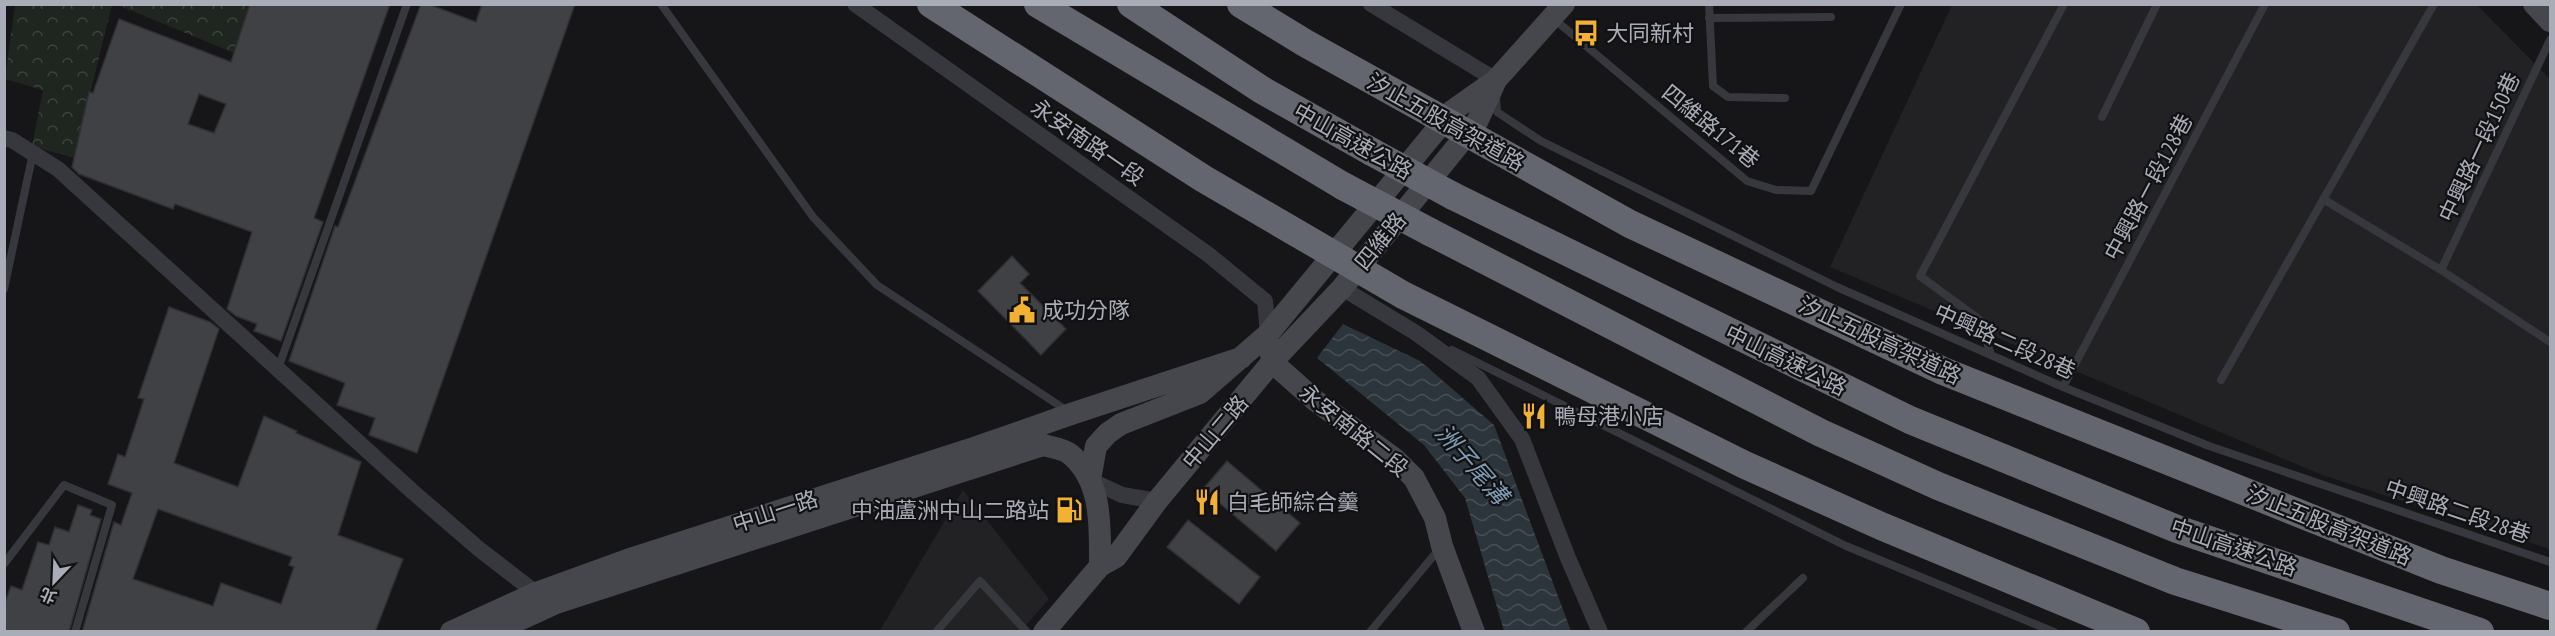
<svg xmlns="http://www.w3.org/2000/svg" width="2555" height="636" viewBox="0 0 2555 636" font-family="'PT Sans Narrow','Noto Sans TC',sans-serif">
<defs>
<pattern id="forest-crowns" width="20" height="18" patternUnits="userSpaceOnUse" patternTransform="scale(1.5)"><rect width="20" height="18" fill="#1e261f"/><path d="M2 6a3 3 0 1 1 6 0M12 15a3 3 0 1 1 6 0" fill="none" stroke="#3c433d"/></pattern>
<pattern id="water-waves" width="16" height="10" patternUnits="userSpaceOnUse" patternTransform="scale(1.5)"><rect width="16" height="10" fill="#2c353c"/><path d="M0 5q4-4 8 0t8 0" fill="none" stroke="#485056"/></pattern>
</defs>
<rect width="100%" height="100%" fill="#161618"/>
<!-- built -->
<path fill="#222225" d="M1952,5H2477L2550,79V549L2322,475L1830,267Z
M963,490L1049,599L1021,631L879,632Z"/>
<!-- forest -->
<path fill="url(#forest-crowns)" d="M15,5H112L74,158L32,146L43,90L5,79Z
M118,5H250L234,53Z"/>
<!-- water -->
<path fill="url(#water-waves)" d="M1343,324L1420,361L1494,425L1571,631H1504L1465,498L1424,445L1317,358Z"/>
<!-- building -->
<path fill="#404145" stroke="#303034" stroke-width="1.5" fill-rule="evenodd" d="M250,4H390L314,218L323,222L281,341L254,331L257,324L236,316L227,309L252,232L175,204L173,209L79,174L72,167L89,92L93,93L119,19L231,62ZM199,94L226,104L214,133L188,124Z
M421,4H428L476,22L482,4H575L417,453L369,435L375,418L337,405L345,383L289,361L335,226L338,227Z
M1012,256L1029,274L1020,283L1066,329L1041,355L978,291Z
M169,307L210,322L219,329L174,463L238,487L264,416L297,431L296,433L361,462L338,535L403,559L375,632H82L114,522L121,525L132,493L108,484L118,454L125,457L144,399L138,398ZM158,509L292,557L289,565L294,567L281,604L221,583L213,606L133,579Z
M1227,461L1300,523L1276,551L1203,489Z
M78,505L92,510L90,515L101,519L69,632H4V605L11,586L22,590L38,542L49,545L55,527L69,532Z
M1188,520L1260,577L1239,604L1167,547Z"/>
<g fill="none" stroke-linecap="round" stroke-linejoin="round">
<!-- lane -->
<path stroke="#37383d" stroke-width="8" d="M661,4L813,217L877,285L1069,412
M1709,4L1713,86L1728,97L1785,98
M1709,18L1831,17
M1554,19L1747,181L1776,190L1811,191L1901,4
M1496,97L1497,112L1541,141L1837,287L2063,387L2209,446L2550,562
M2102,117L2157,4
M2323,199L2441,270L2550,342
M2441,270L2550,40
M4,289L33,153
M1452,350L1846,546L2054,632
M1991,355L1980,320L1920,276L2064,4
M278,369L407,4
M2221,380L2434,4
M2063,387L2265,4
M4,564L64,485L112,505L75,632
M936,632L980,581L1027,632
M1370,632L1440,548
M1746,632L1803,578"/>
<!-- street -->
<path stroke="#37383d" stroke-width="16" d="M855,4L1209,255L1265,301L1268,334
M1371,4L1496,80
M4,138L12,140L58,169L413,492L479,549L536,593
M1342,288L1416,333L1478,378L1522,439L1568,558L1600,632
M1090,480L1122,495L1157,501"/>
<!-- secondary -->
<path stroke="#45474d" stroke-width="22" d="M2534,4L2550,21
M1270,347L1272,362L1316,401L1395,459L1414,478L1435,518L1442,546L1474,632
M1090,480L1096,446L1108,433L1121,424L1200,393L1268,334L1452,111L1496,80L1564,4
M451,632L536,593L627,560L977,447L1071,414L1241,358
M493,632L556,603L1043,445C1051,447 1064,449 1070,454C1103,481 1100,528 1100,566
M1044,632L1100,566L1116,557L1157,501L1272,362L1342,288L1477,122L1496,80"/>
<!-- highway -->
<path stroke="#63666e" stroke-width="28" d="M1038,4L1343,186
M1131,4L1262,90L1372,152
M1453,196L1910,420L2177,529L2480,632
M1430,232L1821,433L1938,486L2175,581L2336,632"/>
<!-- highway-bridge -->
<path stroke="#63666e" stroke-width="28" d="M931,4L1204,179L1403,295L1745,465L1881,526L2136,632
M1241,4L1305,43L1630,224L1943,371L2441,570L2550,606
M1372,152L1453,196
M1343,186L1430,232"/>
</g>
<!-- icons -->
<defs>
<g id="bus-bare" transform="scale(2.07)"><path d="M-5-6H5V4H4V6H2V4H-2V6H-4V4H-5ZM-3.5-4V0h7V-4ZM-3.5 1.2v1.5H-2V1.2ZM2 1.2v1.5H3.5V1.2Z" fill="#f2b134" stroke="#111113" stroke-width="2.5" paint-order="stroke"/></g>
<g id="civic-bare" transform="scale(2.07)"><path d="M-.6-6.5H3V-4.5H.6V-3L4-1V1h2V6H-6V1h2V-1L-.6-3ZM-1.2 2.5V6h2.4V2.5Z" fill="#f2b134" stroke="#111113" stroke-width="2.5" paint-order="stroke"/></g>
<g id="restaurant-bare" transform="scale(2.07)"><path d="M-5-6h1v4h1v-4h1v4h1v-4h1v5L-1.5 .5V6h-2V.5L-5-1ZM5-6V6H3V1.5H1.5Q1.5-4 5-6Z" fill="#f2b134" stroke="#111113" stroke-width="2.5" paint-order="stroke"/></g>
<g id="fuel-bare" transform="scale(2.07)"><path d="M-5.5-6h7V0h2V4h1.3V-2.5L3-4.5l.8-.8L6-3V5H2.5V1h-1V6h-7ZM-4.2-4.7v3.2H.2V-4.7Z" fill="#f2b134" stroke="#111113" stroke-width="2.5" paint-order="stroke"/></g>
</defs>
<g fill-rule="evenodd">
<use href="#bus-bare" x="1586" y="33"/>
<use href="#civic-bare" x="1022" y="310"/>
<use href="#restaurant-bare" x="1534" y="416"/>
<use href="#restaurant-bare" x="1207" y="502"/>
<use href="#fuel-bare" x="1069" y="510"/>
</g>
<g text-anchor="middle" dominant-baseline="central" stroke-width="4.5" stroke-linejoin="round" paint-order="stroke">
<!-- poi labels -->
<g font-size="22" fill="#a8adb8" stroke="#111113" text-anchor="start">
<text x="1606" y="33">大同新村</text>
<text x="1042" y="310">成功分隊</text>
<text x="1554" y="416">鴨母港小店</text>
<text x="1227" y="502">白毛師綜合羹</text>
<text x="1049" y="510" text-anchor="end">中油蘆洲中山二路站</text>
</g>
<!-- street labels -->
<g font-size="22" fill="#a8adb8" stroke="#111113">
<text transform="translate(1446 122) rotate(29)">汐止五股高架道路</text>
<text transform="translate(1711 126) rotate(39)">四維路171巷</text>
<text transform="translate(1353 141) rotate(29)">中山高速公路</text>
<text transform="translate(1088 142) rotate(35)">永安南路一段</text>
<text transform="translate(2479 147) rotate(-65)">中興路一段150巷</text>
<text transform="translate(2148 187) rotate(-62)">中興路ㄧ段128巷</text>
<text transform="translate(1380 241) rotate(-51)">四維路</text>
<text transform="translate(1880 340) rotate(25)">汐止五股高架道路</text>
<text transform="translate(2005 341) rotate(24)">中興路二段28巷</text>
<text transform="translate(1786 360) rotate(26)">中山高速公路</text>
<text transform="translate(1354 430) rotate(39)">永安南路二段</text>
<text transform="translate(1215 432) rotate(-50)">中山二路</text>
<text transform="translate(775 511) rotate(-18)">中山一路</text>
<text transform="translate(2458 511) rotate(19)">中興路二段28巷</text>
<text transform="translate(2329 525) rotate(22)">汐止五股高架道路</text>
<text transform="translate(2234 547) rotate(19)">中山高速公路</text>
</g>
<!-- water labels -->
<g font-size="24" font-style="italic" fill="#7f9bb3" stroke="#111113">
<text transform="translate(1472 464) rotate(49)">洲子尾溝</text>
</g>
</g>
<!-- border -->
<rect width="2555" height="636" fill="none" stroke="#a8adb8" stroke-width="12"/>
<!-- north arrow -->
<g transform="translate(54 582) rotate(203)" stroke="#111113" stroke-width="4.5" paint-order="stroke">
<path d="M0-4.5L10 22L0 15L-10 22Z" fill="#a8adb8"/>
<text y="-9" font-size="16" font-weight="bold" text-anchor="middle" fill="#a8adb8">北</text>
</g>
</svg>
